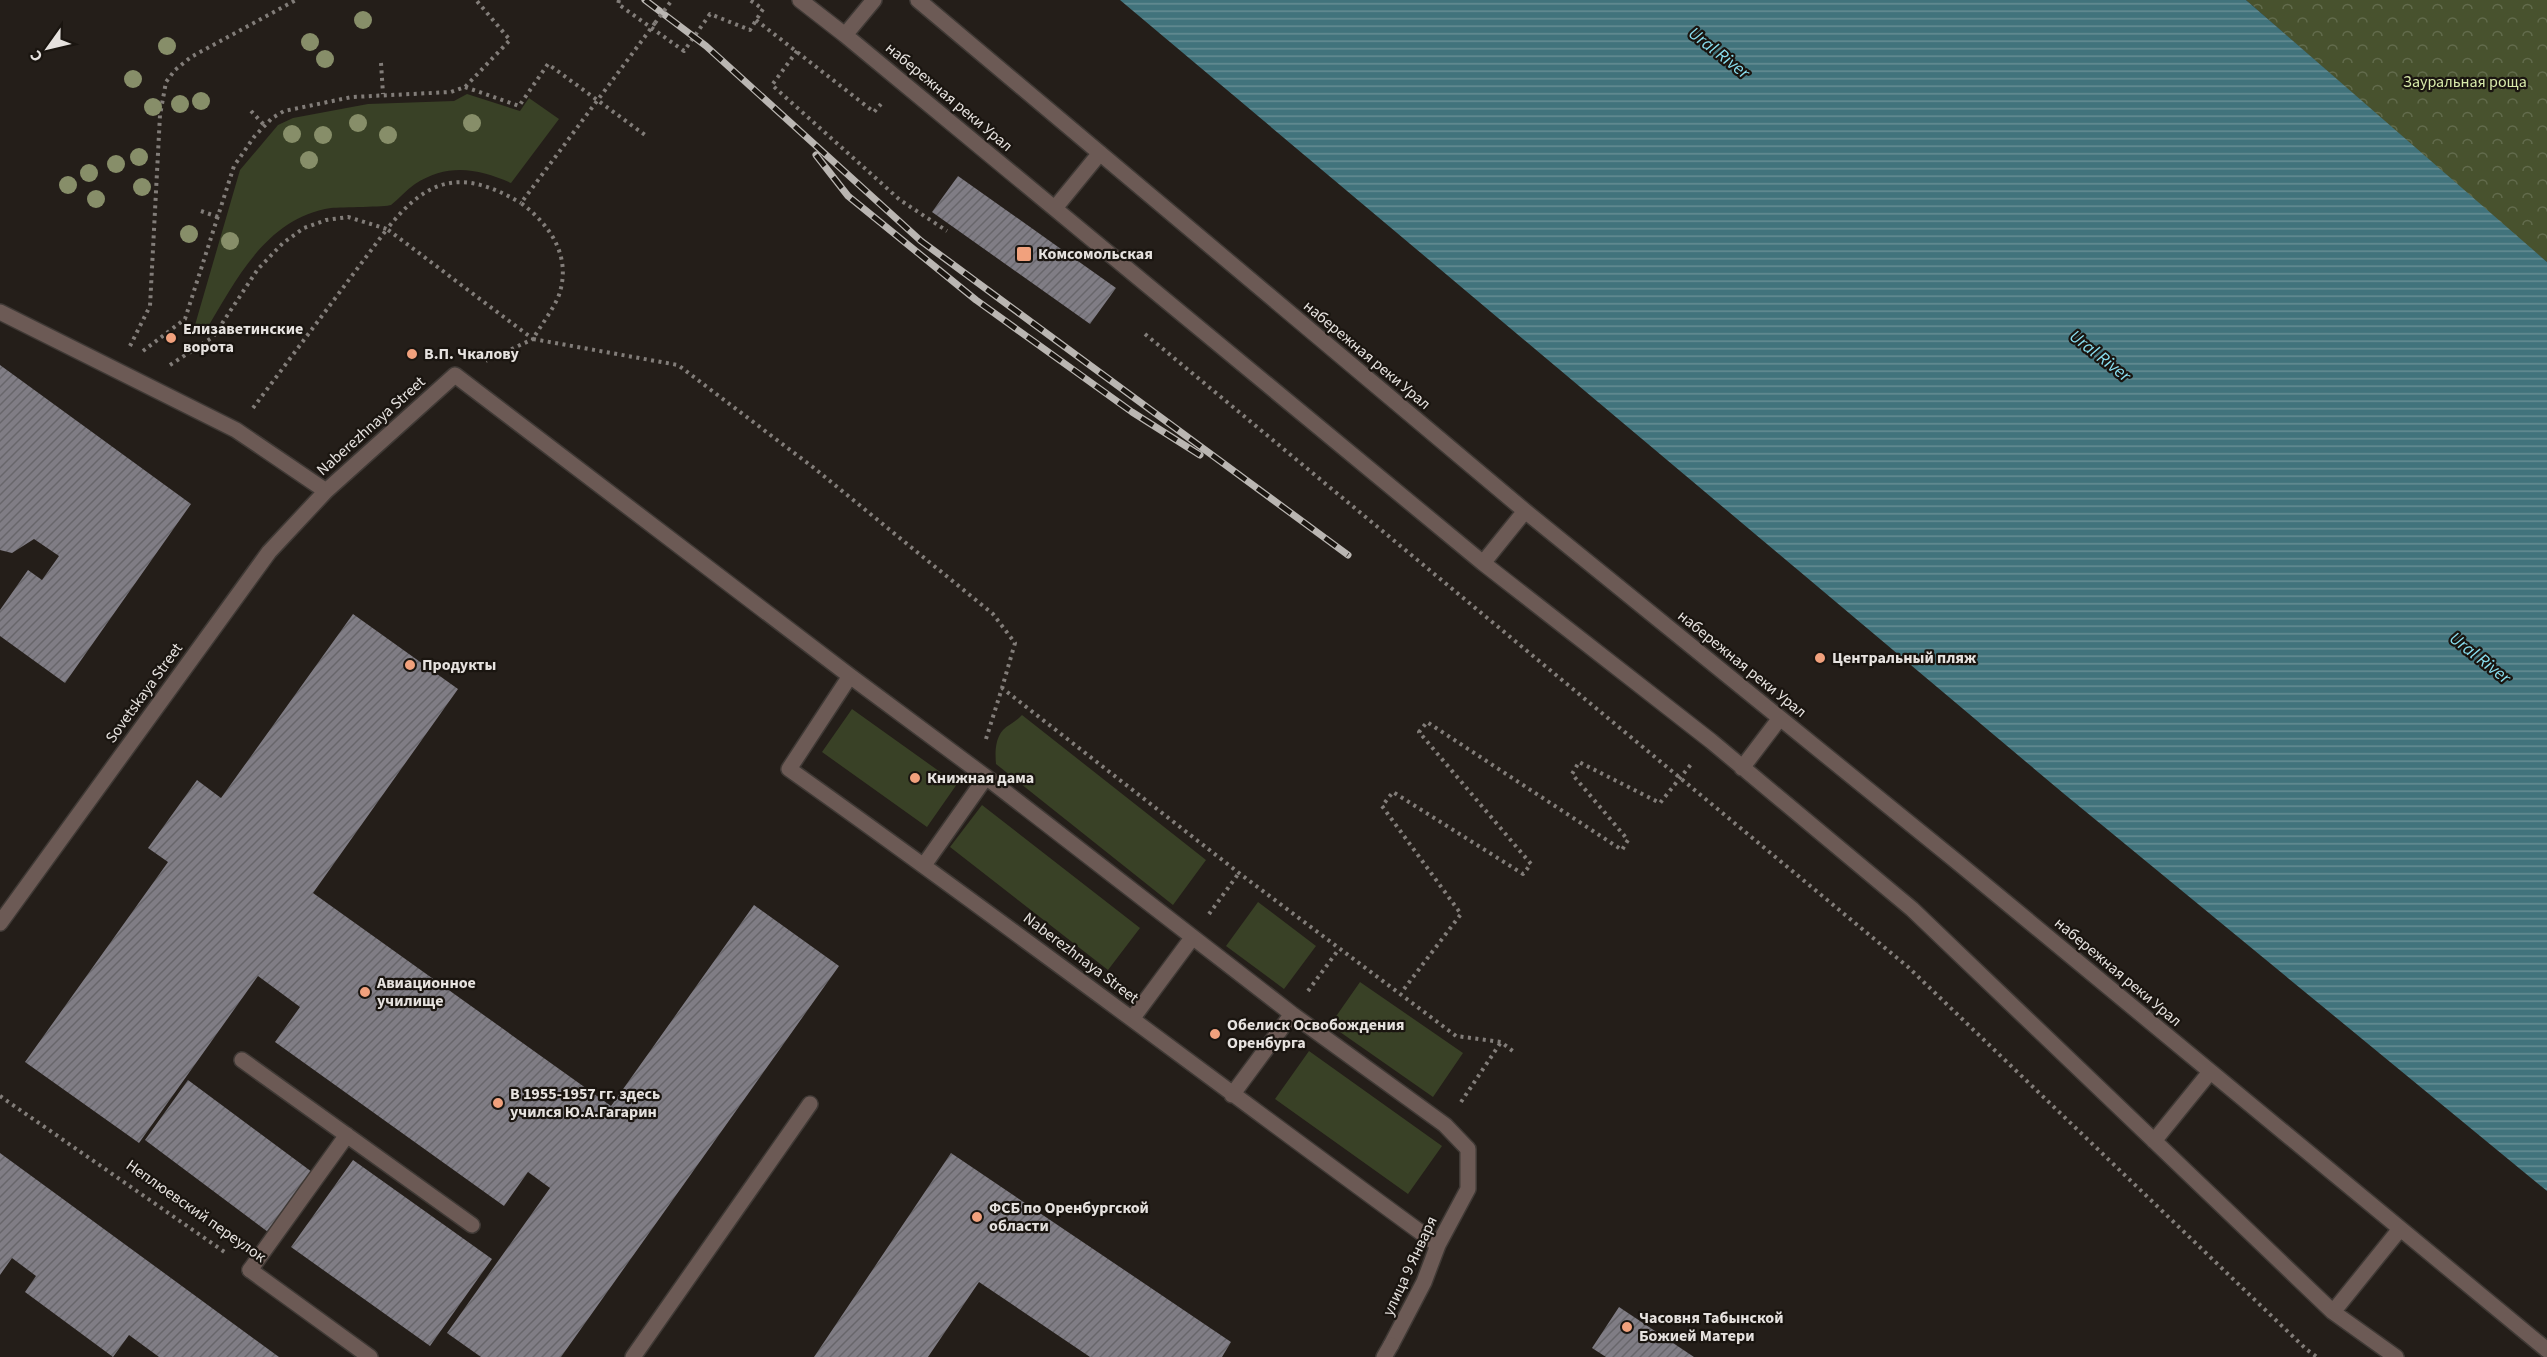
<svg xmlns="http://www.w3.org/2000/svg" width="2547" height="1357" viewBox="0 0 2547 1357" font-family="'Source Sans 3',sans-serif">
<defs>
<pattern id="forest-crowns" width="20" height="18" patternUnits="userSpaceOnUse" patternTransform="scale(1.5)"><rect width="20" height="18" fill="#48522e"/><path d="M2 6a3 3 0 1 1 6 0M12 15a3 3 0 1 1 6 0" fill="none" stroke="#626b4c"/></pattern>
<pattern id="water-rules" width="6" height="5" patternUnits="userSpaceOnUse" patternTransform="scale(1.5)"><rect width="6" height="5" fill="#41737c"/><path d="M0 2.5h6" fill="none" stroke="#668d94"/></pattern>
<pattern id="building-hatch" width="6" height="6" patternUnits="userSpaceOnUse" patternTransform="scale(1.5)"><rect width="6" height="6" fill="#807d85"/><path d="M-1 1l2-2M0 6l6-6M5 7l2-2" fill="none" stroke="#68666b"/></pattern>
</defs>
<rect width="100%" height="100%" fill="#241e19"/>
<!-- green -->
<path fill="#394126" d="M467,94L520,111L529,98L559,119L511,183C478,168 447,163 415,184C406,190 399,199 391,205C386,207 342,207 331,208C266,218 236,280 205,332L195,325L240,170L278,125L293,118L368,104L454,101Z
M852,709L957,784L927,827L822,752Z
M1022,715L1206,860L1173,905L996,764C995,753 995,739 1003,730C1008,725 1017,721 1022,715Z
M982,805L1140,928L1108,970L950,847Z
M1258,902L1316,946L1284,989L1226,946Z
M1360,982L1463,1053L1433,1097L1330,1025Z
M1309,1051L1442,1146L1408,1194L1275,1099Z"/>
<!-- forest -->
<path fill="url(#forest-crowns)" d="M2246,0H2547V262L2507,229Z"/>
<!-- water -->
<path fill="url(#water-rules)" d="M1120,0H2246L2547,262V1191L2063,793Z"/>
<!-- building -->
<path fill="url(#building-hatch)" d="M958,176L1116,288L1090,324L932,212Z
M0,365L191,504L65,683L0,636V610L28,570L42,580L59,556L34,539L12,553L0,550Z
M353,614L458,689L313,893L611,1106L754,905L839,966L561,1357H481L447,1333L550,1188L528,1172L504,1206L275,1042L300,1007L258,976L139,1143L25,1062L168,862L148,848L197,780L221,798Z
M188,1080L312,1172L268,1232L145,1140Z
M0,1153L279,1357H159L129,1335L113,1357L25,1292L36,1276L12,1258L0,1275Z
M951,1153L1231,1342L1222,1357H1090L979,1282L928,1357H814Z
M353,1160L492,1259L430,1346L291,1247Z
M1619,1307L1694,1357H1606L1592,1348Z"/>
<g fill="none" stroke-linecap="round" stroke-linejoin="round">
<!-- service casing -->
<g stroke="#3f3935" stroke-width="18">
<path id="service" d="M242,1060L472,1225
M250,1270L347,1135
M633,1357L810,1104"/>
</g>
<!-- pedestrian casing -->
<g stroke="#3f3935" stroke-width="18">
<path id="pedestrian" d="M800,0L845,35
M874,0L845,35L1483,563L1711,741L1912,909L2333,1312L2396,1357
M918,0L1525,511L1956,861L2547,1350
M1055,208L1100,153
M0,312L236,430L326,491L455,375L850,676L986,777L1292,1014L1445,1125L1468,1149V1189L1438,1245L1424,1282L1391,1345
M1483,563L1525,511
M850,676L789,769C1008,924 1221,1087 1438,1245
M1742,768L1780,718
M924,865L986,777
M0,923L269,552L326,491
M1132,1019L1192,938
M1232,1095L1292,1014
M2154,1141L2210,1072
M2333,1312L2400,1229"/>
</g>
<!-- minor casing -->
<g stroke="#3f3935" stroke-width="18">
<path id="minor" d="M250,1270L370,1357
M1384,1357L1391,1345"/>
</g>
<!-- path -->
<path stroke="#827d79" stroke-width="4" stroke-dasharray="3 4.5" stroke-linecap="butt" d="M619,0L618,4L684,51L710,14L750,30L763,9L750,0
M756,20L874,112L881,104
M655,23L521,203C550,225 572,256 559,295C553,310 541,325 533,339L678,365L814,468L993,614L1015,643L1002,688
M797,51L772,85L900,200L947,231
M381,63L383,94
M465,87L519,106L548,64L645,135
M251,111L265,126
M201,211L218,217
M1145,334L1908,967L2306,1349L2317,1357
M130,346L150,306L160,115L166,82L175,70L191,57L296,0
M143,351L185,319L234,166L254,137L272,118L284,111L352,97L451,92L465,87L510,40L476,0
M170,365L213,337L258,269L283,243L304,228L326,220L348,217L387,229C429,176 463,169 521,203
M253,408L387,229L533,339L486,361
M986,739L1002,688L1239,873L1456,1036L1501,1042L1514,1052
M1209,914L1239,873
M1404,989L1461,914L1382,806L1393,792L1523,874L1531,864L1419,732L1427,722L1622,850L1628,840L1572,774L1579,762L1660,803L1692,763
M1308,991L1339,949
M0,1096L226,1253
M1461,1102L1501,1042"/>
<!-- service -->
<use href="#service" stroke="#6c5a55" stroke-width="15"/>
<!-- pedestrian -->
<use href="#pedestrian" stroke="#6c5a55" stroke-width="15"/>
<!-- minor -->
<use href="#minor" stroke="#6c5a55" stroke-width="15"/>
<!-- rail casing -->
<g stroke="#bab6b2" stroke-width="7">
<path id="rail" d="M645,0L706,46L921,241L1348,555
M816,155L848,196L976,300L1132,412L1200,455"/>
</g>
<!-- rail -->
<use href="#rail" stroke="#1a1510" stroke-width="4.5" stroke-dasharray="14" stroke-linecap="butt"/>
<!-- path-bridge -->
<path stroke="#827d79" stroke-width="4" stroke-dasharray="3 4.5" stroke-linecap="butt" d="M655,23L672,0"/>
</g>
<!-- trees -->
<g fill="#878e69">
<circle cx="363" cy="20" r="9"/>
<circle cx="310" cy="42" r="9"/>
<circle cx="167" cy="46" r="9"/>
<circle cx="325" cy="59" r="9"/>
<circle cx="133" cy="79" r="9"/>
<circle cx="201" cy="101" r="9"/>
<circle cx="180" cy="104" r="9"/>
<circle cx="153" cy="107" r="9"/>
<circle cx="358" cy="123" r="9"/>
<circle cx="472" cy="123" r="9"/>
<circle cx="292" cy="134" r="9"/>
<circle cx="323" cy="135" r="9"/>
<circle cx="388" cy="135" r="9"/>
<circle cx="139" cy="157" r="9"/>
<circle cx="309" cy="160" r="9"/>
<circle cx="116" cy="164" r="9"/>
<circle cx="89" cy="173" r="9"/>
<circle cx="68" cy="185" r="9"/>
<circle cx="142" cy="187" r="9"/>
<circle cx="96" cy="199" r="9"/>
<circle cx="189" cy="234" r="9"/>
<circle cx="230" cy="241" r="9"/>
</g>
<!-- markers -->
<g fill="#f1a17d" stroke="#1a1510" stroke-width="2">
<rect x="1016" y="246" width="16" height="16" rx="3"/>
<circle cx="171" cy="338" r="6"/>
<circle cx="412" cy="354" r="6"/>
<circle cx="1820" cy="658" r="6"/>
<circle cx="410" cy="665" r="6"/>
<circle cx="915" cy="778" r="6"/>
<circle cx="365" cy="992" r="6"/>
<circle cx="1215" cy="1034" r="6"/>
<circle cx="498" cy="1103" r="6"/>
<circle cx="977" cy="1217" r="6"/>
<circle cx="1627" cy="1327" r="6"/>
</g>
<g text-anchor="middle" dominant-baseline="central" stroke-width="4.5" stroke-linejoin="round" paint-order="stroke">
<!-- park labels -->
<g font-size="16" fill="#d8eaab" stroke="#1a1510">
<text x="2465" y="82">Зауральная роща</text>
</g>
<!-- street labels -->
<g font-size="16" fill="#e6e2df" stroke="#1a1510">
<text transform="translate(949 97) rotate(40)">набережная реки Урал</text>
<text transform="translate(1367 355) rotate(40)">набережная реки Урал</text>
<text transform="translate(371 426) rotate(-42)">Naberezhnaya Street</text>
<text transform="translate(1742 664) rotate(39)">набережная реки Урал</text>
<text transform="translate(144 693) rotate(-54)">Sovetskaya Street</text>
<text transform="translate(1081 958) rotate(37)">Naberezhnaya Street</text>
<text transform="translate(2118 972) rotate(40)">набережная реки Урал</text>
<text transform="translate(196 1211) rotate(35)">Неплюевский переулок</text>
<text transform="translate(1410 1266) rotate(-65)">улица 9 Января</text>
</g>
<!-- poi labels -->
<g font-size="16" font-weight="bold" fill="#e6e2df" stroke="#1a1510" text-anchor="start">
<text x="1038" y="254">Комсомольская</text>
<text x="183" y="329">Елизаветинские<tspan x="183" dy="18">ворота</tspan></text>
<text x="424" y="354">В.П. Чкалову</text>
<text x="1832" y="658">Центральный пляж</text>
<text x="422" y="665">Продукты</text>
<text x="927" y="778">Книжная дама</text>
<text x="377" y="983">Авиационное<tspan x="377" dy="18">училище</tspan></text>
<text x="1227" y="1025">Обелиск Освобождения<tspan x="1227" dy="18">Оренбурга</tspan></text>
<text x="510" y="1094">В 1955-1957 гг. здесь<tspan x="510" dy="18">учился Ю.А.Гагарин</tspan></text>
<text x="989" y="1208">ФСБ по Оренбургской<tspan x="989" dy="18">области</tspan></text>
<text x="1639" y="1318">Часовня Табынской<tspan x="1639" dy="18">Божией Матери</tspan></text>
</g>
<!-- water labels -->
<g font-size="18" font-style="italic" fill="#89deef" stroke="#1a1510">
<text transform="translate(1719 53) rotate(38)">Ural River</text>
<text transform="translate(2100 356) rotate(38)">Ural River</text>
<text transform="translate(2480 658) rotate(38)">Ural River</text>
</g>
</g>
<!-- north arrow -->
<g transform="translate(48 48) rotate(236)" stroke="#1a1510" stroke-width="4.5" paint-order="stroke">
<path d="M0-4.5L10 22L0 15L-10 22Z" fill="#e6e2df"/>
<text y="-9" font-size="16" font-weight="bold" text-anchor="middle" fill="#e6e2df">С</text>
</g>
</svg>
